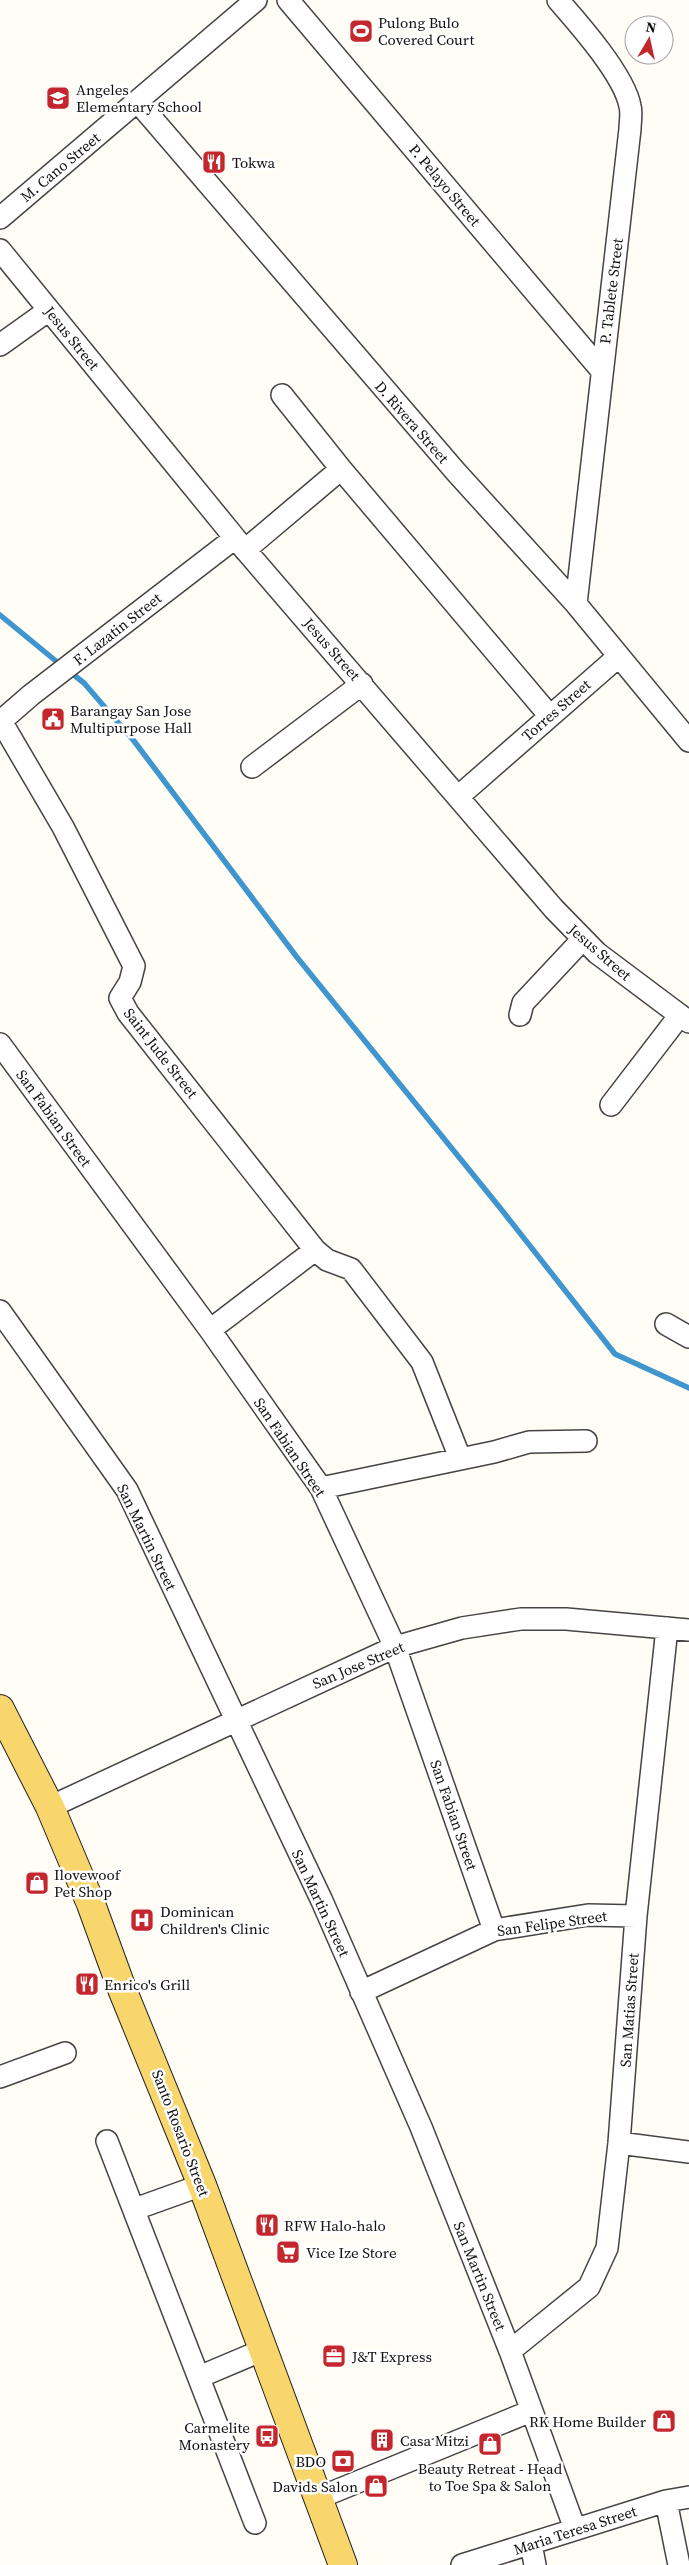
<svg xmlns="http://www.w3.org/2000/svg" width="689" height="2565" viewBox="0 0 689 2565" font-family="'Source Serif 4',serif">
<rect width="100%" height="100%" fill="#fffdf5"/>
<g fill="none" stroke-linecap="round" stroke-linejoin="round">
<!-- stream -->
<path stroke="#3f96cf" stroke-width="5.5" d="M0,615L62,666
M70,672L84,683L134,741L296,956L501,1209L615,1354L689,1388"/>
<!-- minor casing -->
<g stroke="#444" stroke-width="24">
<path id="minor" d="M288,0L602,371
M558,0C579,24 624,75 630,106C632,113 630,122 630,129L576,604
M137,101L456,472L576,604L689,741
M0,218L256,0
M0,250L235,538L554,909L597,953L689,1022
M0,345L49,310
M282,395L341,469L549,715
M245,550L341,469
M1,721L63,827L134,966L130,982L120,998L128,1013L315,1250L327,1260L351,1269L422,1362L460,1458
M0,722L31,695L235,538
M252,767L362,684
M459,796L619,656
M520,1015L523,1003L582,940
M0,1044L210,1330L321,1488L395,1647L494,1930
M611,1105L680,1015
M0,1311L127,1490L322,1901L421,2127L510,2351L575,2529
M666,1324L689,1337
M210,1330L315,1250
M321,1488L494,1452L529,1442L586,1441
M50,1807L395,1647L462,1628L521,1619H566L689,1630
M361,1992L494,1930L588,1915L636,1916
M0,2077L65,2053
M107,2141L255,2523
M619,2143L689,2152
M135,2209L202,2185
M510,2351L589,2287L607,2248L619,2143L636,1916L667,1628
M199,2377L263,2350
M316,2499L531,2411
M666,2501L679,2565
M531,2544L535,2565
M462,2565L666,2501L689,2497"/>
</g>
<!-- major casing -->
<g stroke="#222" stroke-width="30">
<path id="major" d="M0,1709L50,1807L91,1904L122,1989L202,2185L343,2565"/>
</g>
<!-- minor -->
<use href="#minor" stroke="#fff" stroke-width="21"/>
<!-- major -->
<use href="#major" stroke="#f9d66b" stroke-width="28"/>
</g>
<!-- icons -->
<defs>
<g id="stadium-square" transform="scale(1.25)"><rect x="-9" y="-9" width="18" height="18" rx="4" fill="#c4262e" stroke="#fff"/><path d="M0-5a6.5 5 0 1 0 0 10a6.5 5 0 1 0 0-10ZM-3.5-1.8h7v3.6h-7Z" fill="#fff"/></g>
<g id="school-square" transform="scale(1.25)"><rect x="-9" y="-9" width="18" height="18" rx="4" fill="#c4262e" stroke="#fff"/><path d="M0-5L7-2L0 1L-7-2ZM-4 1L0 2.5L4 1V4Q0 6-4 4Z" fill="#fff"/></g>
<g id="restaurant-square" transform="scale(1.25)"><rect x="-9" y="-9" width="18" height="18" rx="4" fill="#c4262e" stroke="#fff"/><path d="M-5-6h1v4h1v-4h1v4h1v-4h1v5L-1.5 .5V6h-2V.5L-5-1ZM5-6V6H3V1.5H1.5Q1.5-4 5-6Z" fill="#fff"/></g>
<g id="civic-square" transform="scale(1.25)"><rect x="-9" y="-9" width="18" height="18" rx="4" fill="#c4262e" stroke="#fff"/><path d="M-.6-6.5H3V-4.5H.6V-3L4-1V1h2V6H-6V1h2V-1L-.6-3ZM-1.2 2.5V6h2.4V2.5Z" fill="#fff"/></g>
<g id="shop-square" transform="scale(1.25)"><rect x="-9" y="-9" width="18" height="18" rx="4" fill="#c4262e" stroke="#fff"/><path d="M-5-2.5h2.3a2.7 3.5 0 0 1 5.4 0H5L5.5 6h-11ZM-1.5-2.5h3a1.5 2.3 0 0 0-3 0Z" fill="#fff"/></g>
<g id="hospital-square" transform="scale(1.25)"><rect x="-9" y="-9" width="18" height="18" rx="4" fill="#c4262e" stroke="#fff"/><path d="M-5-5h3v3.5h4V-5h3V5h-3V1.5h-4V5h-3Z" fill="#fff"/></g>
<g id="supermarket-square" transform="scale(1.25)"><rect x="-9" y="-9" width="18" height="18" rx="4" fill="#c4262e" stroke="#fff"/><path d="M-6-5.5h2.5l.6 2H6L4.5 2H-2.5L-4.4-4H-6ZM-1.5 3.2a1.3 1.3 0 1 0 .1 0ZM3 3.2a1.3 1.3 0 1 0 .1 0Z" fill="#fff"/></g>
<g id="office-square" transform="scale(1.25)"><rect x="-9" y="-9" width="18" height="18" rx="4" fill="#c4262e" stroke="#fff"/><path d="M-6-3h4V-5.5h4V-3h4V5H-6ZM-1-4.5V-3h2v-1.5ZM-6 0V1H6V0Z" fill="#fff"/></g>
<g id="bus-square" transform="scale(1.25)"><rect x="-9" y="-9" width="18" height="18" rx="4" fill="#c4262e" stroke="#fff"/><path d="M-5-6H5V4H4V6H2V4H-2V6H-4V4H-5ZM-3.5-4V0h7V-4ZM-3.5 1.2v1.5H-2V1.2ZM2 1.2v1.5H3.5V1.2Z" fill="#fff"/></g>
<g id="building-square" transform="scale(1.25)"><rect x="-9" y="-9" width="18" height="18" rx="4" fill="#c4262e" stroke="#fff"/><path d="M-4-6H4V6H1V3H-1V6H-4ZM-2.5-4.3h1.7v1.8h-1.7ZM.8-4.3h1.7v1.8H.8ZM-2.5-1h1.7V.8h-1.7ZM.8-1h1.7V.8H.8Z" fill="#fff"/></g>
<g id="bank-square" transform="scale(1.25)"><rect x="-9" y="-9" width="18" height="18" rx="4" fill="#c4262e" stroke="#fff"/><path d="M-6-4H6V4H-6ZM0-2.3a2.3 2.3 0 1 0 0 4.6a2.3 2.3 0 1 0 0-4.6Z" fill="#fff"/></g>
</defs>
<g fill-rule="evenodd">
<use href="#stadium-square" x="361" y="31"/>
<use href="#school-square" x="58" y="98"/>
<use href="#restaurant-square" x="214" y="162"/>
<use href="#civic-square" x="53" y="719"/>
<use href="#shop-square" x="37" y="1883"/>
<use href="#hospital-square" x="142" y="1920"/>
<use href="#restaurant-square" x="87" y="1984"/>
<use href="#restaurant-square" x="267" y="2225"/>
<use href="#supermarket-square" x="288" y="2252"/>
<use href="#office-square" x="334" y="2356"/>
<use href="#shop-square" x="664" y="2421"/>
<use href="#bus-square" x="267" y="2436"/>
<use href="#building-square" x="382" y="2440"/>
<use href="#shop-square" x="490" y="2444"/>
<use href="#bank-square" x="343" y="2461"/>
<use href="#shop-square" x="376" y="2486"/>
</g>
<g text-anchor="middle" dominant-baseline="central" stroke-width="5" stroke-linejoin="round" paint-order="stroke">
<!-- poi labels -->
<g font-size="15" fill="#111" stroke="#fff" text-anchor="start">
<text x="378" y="22">Pulong Bulo<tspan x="378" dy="17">Covered Court</tspan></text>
<text x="76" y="89">Angeles<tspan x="76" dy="17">Elementary School</tspan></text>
<text x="232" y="162">Tokwa</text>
<text x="70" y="710">Barangay San Jose<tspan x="70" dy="17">Multipurpose Hall</tspan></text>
<text x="54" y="1874">Ilovewoof<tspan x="54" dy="17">Pet Shop</tspan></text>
<text x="160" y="1911">Dominican<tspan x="160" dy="17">Children's Clinic</tspan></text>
<text x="104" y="1984">Enrico's Grill</text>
<text x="284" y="2225">RFW Halo-halo</text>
<text x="306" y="2252">Vice Ize Store</text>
<text x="352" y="2356">J&amp;T Express</text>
<text x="646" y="2421" text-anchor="end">RK Home Builder</text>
<text x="250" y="2427" text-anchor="end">Carmelite<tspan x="250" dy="17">Monastery</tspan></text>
<text x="400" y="2440">Casa Mitzi</text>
<text x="326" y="2461" text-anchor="end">BDO</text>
<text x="490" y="2468" text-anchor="middle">Beauty Retreat - Head<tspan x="490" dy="17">to Toe Spa &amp; Salon</tspan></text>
<text x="358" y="2486" text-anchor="end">Davids Salon</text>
</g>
<!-- street labels -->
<g font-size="15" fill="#111" stroke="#fff">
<text transform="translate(60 167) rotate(-40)">M. Cano Street</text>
<text transform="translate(445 185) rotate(50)">P. Pelayo Street</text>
<text transform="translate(611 291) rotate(-83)">P. Tablete Street</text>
<text transform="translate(72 338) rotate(51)">Jesus Street</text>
<text transform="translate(412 422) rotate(49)">D. Rivera Street</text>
<text transform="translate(117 629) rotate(-38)">F. Lazatin Street</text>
<text transform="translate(332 649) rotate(49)">Jesus Street</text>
<text transform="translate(556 710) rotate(-41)">Torres Street</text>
<text transform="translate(600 952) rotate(41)">Jesus Street</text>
<text transform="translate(161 1053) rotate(52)">Saint Jude Street</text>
<text transform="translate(54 1118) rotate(54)">San Fabian Street</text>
<text transform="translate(290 1447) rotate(56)">San Fabian Street</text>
<text transform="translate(147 1537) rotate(64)">San Martin Street</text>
<text transform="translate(358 1665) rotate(-23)">San Jose Street</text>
<text transform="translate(454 1815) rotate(71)">San Fabian Street</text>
<text transform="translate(321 1903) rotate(65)">San Martin Street</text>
<text transform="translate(552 1923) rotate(-8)">San Felipe Street</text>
<text transform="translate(629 2010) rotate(-86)">San Matias Street</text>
<text transform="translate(181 2133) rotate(69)">Santo Rosario Street</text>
<text transform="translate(480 2276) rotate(68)">San Martin Street</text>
<text transform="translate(575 2530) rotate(-18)">Maria Teresa Street</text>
</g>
</g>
<!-- north arrow -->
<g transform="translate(649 40) rotate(9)"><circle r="24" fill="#ffffff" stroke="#a0a0a0"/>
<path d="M0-4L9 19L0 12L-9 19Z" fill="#c4262e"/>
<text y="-8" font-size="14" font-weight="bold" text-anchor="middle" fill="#111111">N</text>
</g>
</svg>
